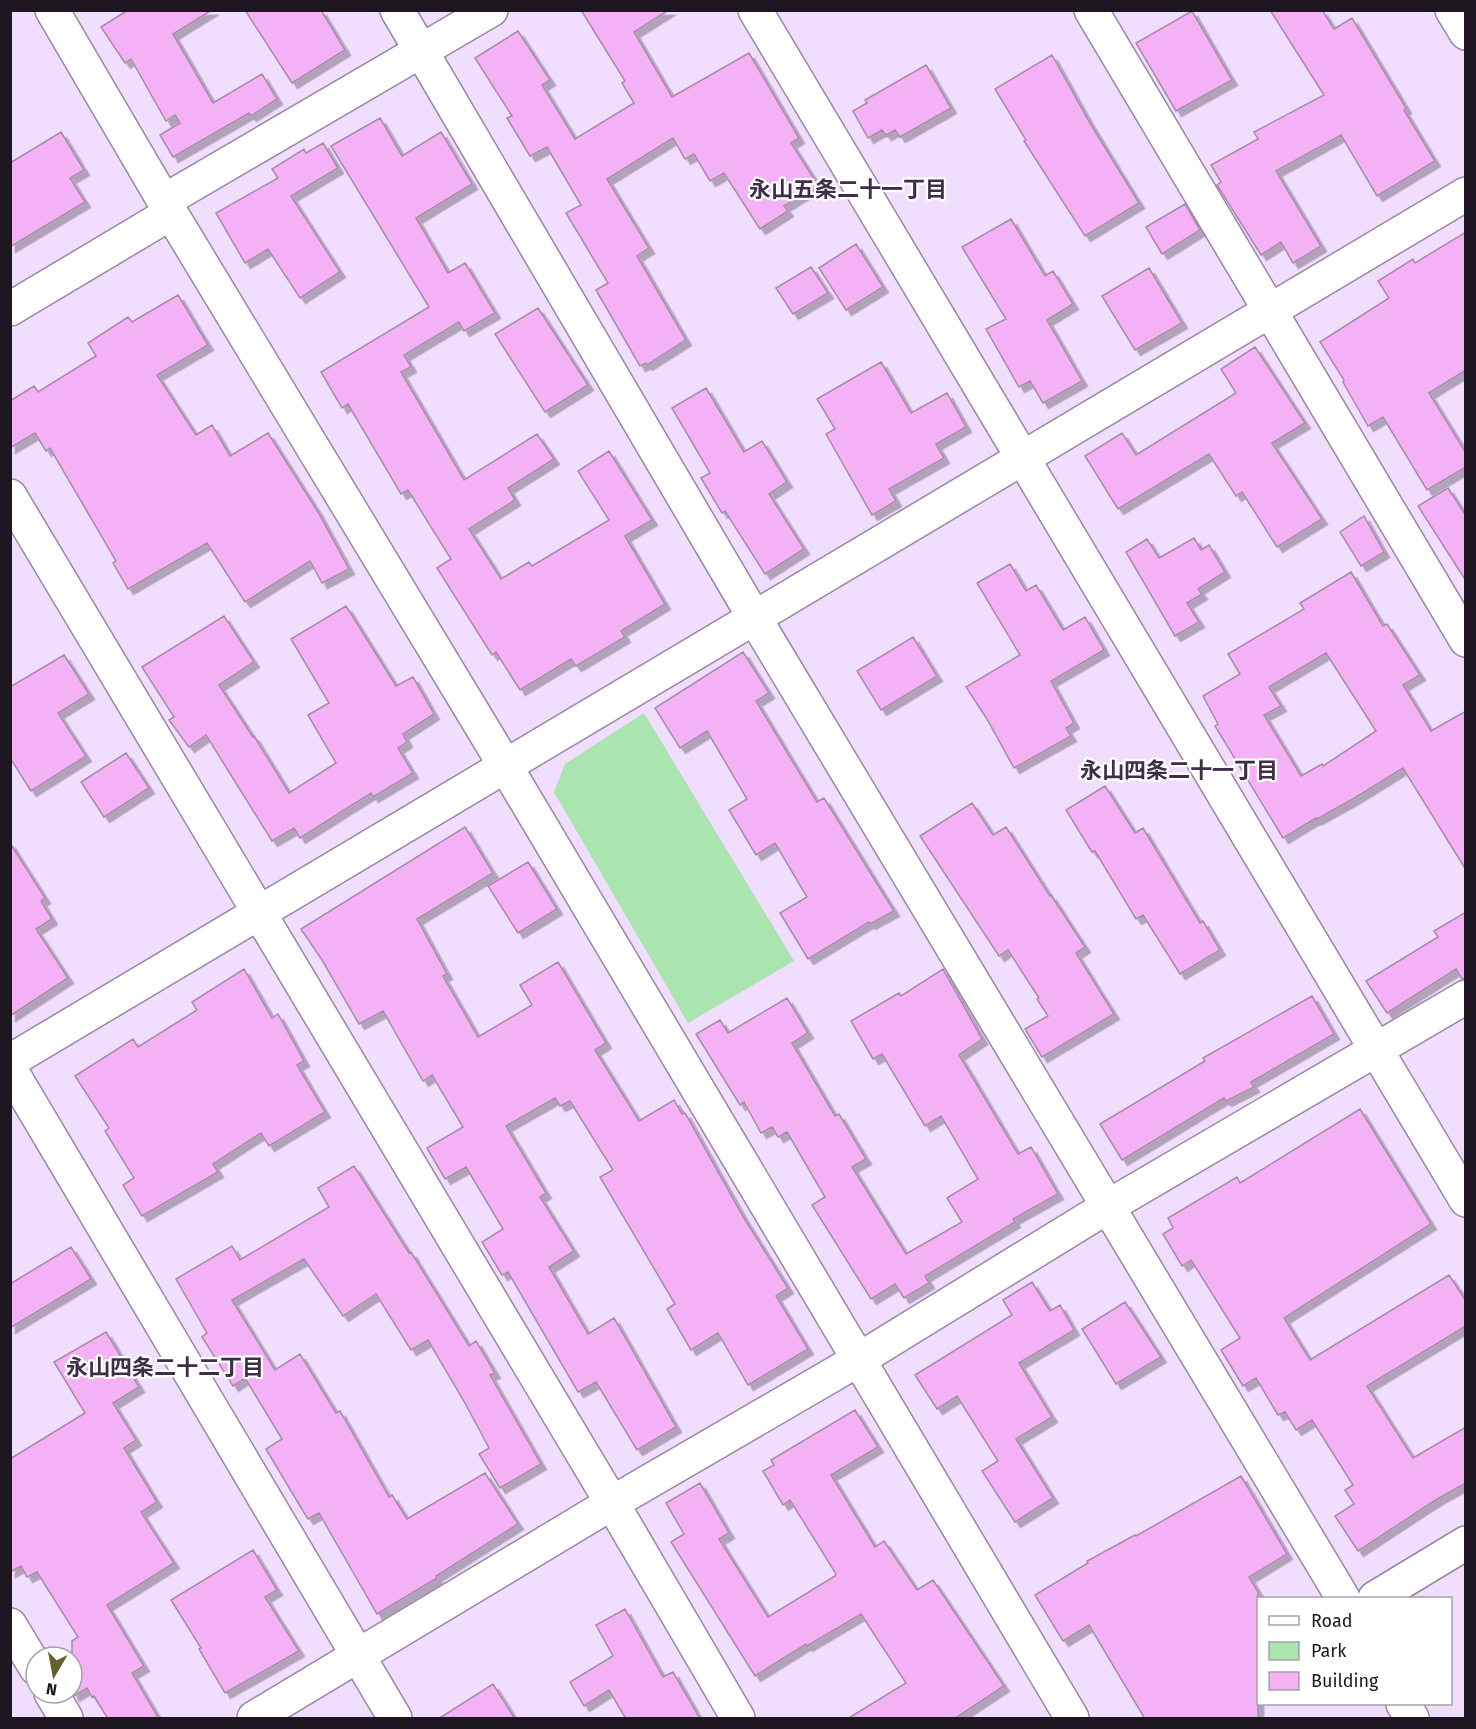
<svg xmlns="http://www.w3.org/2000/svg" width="1476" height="1729" viewBox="0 0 1476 1729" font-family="'Fira Sans','Noto Sans JP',sans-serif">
<defs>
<filter id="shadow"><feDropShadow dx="5.5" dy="5.5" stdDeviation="0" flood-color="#0004"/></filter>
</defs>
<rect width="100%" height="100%" fill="#f1ddfe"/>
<!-- green -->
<path fill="#aae4ae" d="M644,713L794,961L688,1023L554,792L565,764Z"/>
<!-- building -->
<path fill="#f5b1f5" stroke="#a68ba6" stroke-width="1.5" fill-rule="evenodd" filter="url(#shadow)" d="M128,10H212L173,34L213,103L262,74L277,99L251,116L249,113L173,157L160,135L180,123L175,115L166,121L131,59L125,63L101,27Z
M245,10H321L345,50L292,83Z
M581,10H669L634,32L672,97L749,53L799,138L791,143L818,185L784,206L788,211L760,229L724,173L710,181L694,154L685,159L673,138L607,179L649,248L637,256L686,340L647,365L646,363L640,366L596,290L608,283L566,213L581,205L547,147L530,156L507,118L512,116L475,58L518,31L550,80L542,85L575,139L634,103L622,83L625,81Z
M1270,10H1322L1334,29L1352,18L1406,108L1404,110L1435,161L1377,196L1341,135L1276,171L1321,246L1293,263L1281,242L1261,255L1217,185L1221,182L1211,165L1258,139L1254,132L1324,95Z
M1192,11L1232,80L1176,111L1136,43Z
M1052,55L1090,123L1139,203L1085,236L1024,141L1026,140L995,89Z
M926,65L951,108L900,137L895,130L886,135L882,130L868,138L853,111L867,103L865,100Z
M380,118L402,156L441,132L472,184L416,218L448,273L465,263L495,313L464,331L459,322L404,355L411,367L401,372L464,480L537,434L554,459L508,488L515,500L469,529L501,579L529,562L532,566L609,520L578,471L609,451L652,520L625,536L665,604L621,631L625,637L576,666L571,659L520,690L496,652L492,655L437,568L451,559L408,490L401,494L348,404L342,408L321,372L429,307L331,146Z
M61,132L84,170L70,178L85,202L10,247V163Z
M323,143L338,168L291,196L340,272L300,298L268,249L245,263L216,213L278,178L272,169L304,149L306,153Z
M1185,204L1200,230L1162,254L1146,227Z
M1011,219L1045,276L1053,271L1073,304L1047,320L1082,381L1043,403L1030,381L1019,387L986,329L1006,319L962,247Z
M1466,232V370L1429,393L1466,453V467L1427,490L1383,417L1368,426L1343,382L1344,380L1320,342L1389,298L1378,281L1413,259L1415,263Z
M856,244L883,287L846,310L819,268Z
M811,267L828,293L793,314L776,288Z
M1149,268L1182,323L1135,350L1102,296Z
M178,295L208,345L157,375L196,435L212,425L230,456L268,433L318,512L349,569L322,583L310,561L245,602L207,543L128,589L113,563L116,561L50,448L46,451L35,433L10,448V401L34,386L38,392L96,356L88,343L128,317L132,322Z
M538,308L588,385L545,412L495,334Z
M1255,347L1305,423L1272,443L1322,519L1277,547L1242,492L1236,496L1209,454L1118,509L1085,456L1122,433L1136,455L1236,393L1221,369Z
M881,362L911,413L947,393L966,427L936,444L944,458L889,489L896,501L872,515L826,434L835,429L817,399Z
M706,388L744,452L762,441L787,482L769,494L804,549L765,574L725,511L722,513L701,478L710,473L672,408Z
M1448,488L1466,516V581L1418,506Z
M1364,516L1384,552L1361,566L1340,532Z
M1194,538L1201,550L1209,545L1225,572L1198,589L1202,594L1187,603L1199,622L1175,636L1126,552L1147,539L1159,558Z
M1010,564L1026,591L1036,585L1063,630L1085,617L1104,650L1051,681L1074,723L1066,728L1071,736L1014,768L987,719L966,687L1020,655L977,583Z
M1351,572L1383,626L1387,624L1420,675L1403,685L1431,731L1466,711V870L1403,768L1353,799L1317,819L1316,818L1283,838L1215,726L1218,724L1203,696L1240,674L1228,654L1304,609L1300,603ZM1326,653L1376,731L1323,766L1322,764L1301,776L1264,715L1281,706L1269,687Z
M346,606L396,686L413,677L434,714L403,734L407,742L398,748L413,773L373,797L371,793L300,838L294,828L272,841L206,735L189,747L169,720L174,717L142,667L224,616L254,662L219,685L253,737L254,736L289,793L336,763L308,715L329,703L291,639Z
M913,637L937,676L881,710L857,671Z
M743,652L769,693L756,701L817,802L824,798L894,911L870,924L869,922L808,959L780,913L807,897L775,843L756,855L729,810L747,799L707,731L680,748L655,708Z
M64,655L89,694L58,713L86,756L31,791L10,758V687Z
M126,753L149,788L104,817L81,782Z
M1105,786L1135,833L1143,828L1200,923L1203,921L1220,950L1180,974L1143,915L1136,919L1095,851L1092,852L1066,810Z
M972,803L993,835L1006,827L1050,896L1051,895L1085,947L1076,953L1114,1014L1042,1057L1025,1029L1048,1016L1037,999L1039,998L1008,950L999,956L920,836Z
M465,827L493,873L417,919L447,974L443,976L478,1037L532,1005L520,985L558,962L606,1043L595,1050L639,1121L674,1100L682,1114L685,1113L744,1218L788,1288L776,1296L808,1349L748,1385L718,1333L691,1350L667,1309L675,1304L600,1177L613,1170L570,1101L560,1106L555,1098L506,1126L546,1193L540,1197L574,1251L549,1267L588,1334L614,1318L676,1427L637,1450L596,1382L578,1392L508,1272L502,1275L482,1242L503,1229L466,1167L445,1179L427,1148L463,1127L432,1075L423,1081L383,1011L359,1024L322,960L301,929Z
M10,843L45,898L41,901L52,919L36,929L68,978L10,1016Z
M528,862L557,909L518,933L488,886Z
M1466,912V978L1462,979L1456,969L1387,1013L1366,981L1438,937L1434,931Z
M244,969L272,1018L278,1014L304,1061L297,1065L325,1112L269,1146L261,1133L213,1164L218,1172L142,1216L123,1185L134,1178L105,1131L109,1128L75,1076L133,1039L138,1047L197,1010L192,1002Z
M943,969L982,1039L959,1055L1018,1154L1031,1147L1058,1194L1013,1219L1015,1222L925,1276L929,1283L904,1298L895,1284L871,1299L812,1205L825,1197L787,1132L778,1137L772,1127L761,1133L744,1102L740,1105L696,1034L720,1020L728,1033L787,998L808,1033L792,1043L835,1116L839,1114L866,1159L852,1167L906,1254L962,1222L947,1198L978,1179L941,1116L925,1126L882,1054L873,1059L851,1021L899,993L901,996Z
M1312,996L1334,1034L1251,1082L1254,1087L1226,1101L1224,1098L1122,1160L1100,1124L1205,1061L1203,1058Z
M1360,1109L1431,1224L1284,1318L1310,1360L1449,1275L1466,1301V1326L1367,1386L1413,1458L1466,1427V1483L1434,1501L1358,1551L1335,1516L1354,1504L1345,1490L1353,1485L1312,1420L1296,1430L1285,1412L1278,1415L1256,1378L1243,1386L1221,1350L1240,1338L1191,1260L1182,1266L1163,1234L1173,1228L1168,1218L1237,1177L1240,1183Z
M354,1166L409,1253L411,1252L469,1346L476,1341L495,1373L490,1375L541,1464L500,1488L479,1454L489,1448L465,1403L428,1340L411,1350L376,1294L343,1316L304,1259L232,1300L275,1370L300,1354L336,1413L340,1411L389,1497L392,1495L407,1519L485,1473L518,1524L436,1576L437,1578L377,1614L319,1513L308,1519L300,1506L266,1449L282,1439L245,1378L233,1386L202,1337L207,1333L176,1279L232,1246L240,1260L329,1207L318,1188Z
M71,1247L91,1279L10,1328V1284Z
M1032,1282L1050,1311L1060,1305L1074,1330L1019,1363L1052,1417L1016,1439L1053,1498L1015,1522L982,1471L998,1461L957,1396L937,1409L915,1375L1012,1315L1003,1300Z
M1125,1302L1161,1357L1116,1384L1082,1329Z
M106,1332L139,1387L113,1403L136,1440L124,1448L157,1502L141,1512L174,1563L107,1605L144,1666L132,1673L159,1719H108L94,1696L92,1697L87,1688L74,1696L72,1692V1641L78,1637L37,1572L27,1577L21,1566L10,1572V1459L85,1413L54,1362Z
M855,1410L878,1447L831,1475L875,1547L884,1541L917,1590L933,1580L1004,1686L954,1719H847L906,1683L861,1614L807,1646L806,1644L755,1676L671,1542L684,1534L666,1503L700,1483L729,1533L719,1539L768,1617L835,1576L836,1574L790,1500L783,1505L763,1471L774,1465L771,1460Z
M1241,1476L1287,1554L1249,1577L1258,1592V1719H1145L1089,1625L1063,1641L1035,1595L1088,1563L1087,1561L1135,1535L1136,1536Z
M253,1550L277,1590L265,1597L299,1651L225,1693L199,1649L201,1648L171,1600Z
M625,1609L663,1677L673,1672L700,1719H626L609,1690L584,1706L570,1682L613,1656L596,1625Z
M493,1684L515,1719H438Z"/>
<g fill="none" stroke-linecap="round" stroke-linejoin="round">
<!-- minor casing -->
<g stroke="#9a86a5" stroke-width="36">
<path id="minor" d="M52,10L171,213L506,767L1072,1718
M397,10L754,617L1343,1598
M755,10L1466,1200
M1091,10L1466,640
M1452,10L1466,33
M164,201L491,10
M10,309L171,213
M10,496L612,1503L738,1718
M10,1061L1466,194
M10,1069L395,1718
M1375,1598L1466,1543
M10,1625L36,1668
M51,1693L66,1718
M1403,1704L1412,1718
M254,1718L612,1503L858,1360L1107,1207L1466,997"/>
</g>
<!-- minor -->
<use href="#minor" stroke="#fff" stroke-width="33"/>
</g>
<g text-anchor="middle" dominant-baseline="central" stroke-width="4.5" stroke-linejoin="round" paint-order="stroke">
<!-- neighbourhood labels -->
<g font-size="22" font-weight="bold" fill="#3e2e48" stroke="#fff">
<text x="848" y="189">永山五条二十一丁目</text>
<text x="1179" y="770">永山四条二十一丁目</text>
<text x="165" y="1367">永山四条二十二丁目</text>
</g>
</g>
<!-- border -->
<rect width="1476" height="1729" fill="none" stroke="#1e1722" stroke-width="24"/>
<!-- legend -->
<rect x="1257" y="1597" width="195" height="108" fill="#ffffff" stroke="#a5a2a7" stroke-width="1.5"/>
<rect x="1269" y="1616" width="30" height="9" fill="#ffffff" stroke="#a5a2a7" stroke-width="1.5"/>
<text x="1311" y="1627" font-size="18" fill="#1e1722">Road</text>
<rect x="1269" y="1642" width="30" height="18" fill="#aae4ae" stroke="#a5a2a7" stroke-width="1.5"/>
<text x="1311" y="1657" font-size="18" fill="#1e1722">Park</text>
<rect x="1269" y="1672" width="30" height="18" fill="#f5b1f5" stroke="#a5a2a7" stroke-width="1.5"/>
<text x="1311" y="1687" font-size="18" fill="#1e1722">Building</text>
<!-- north arrow -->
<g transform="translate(54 1675) rotate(190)"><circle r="28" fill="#ffffff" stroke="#a5a2a7" stroke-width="1.5"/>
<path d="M0-4.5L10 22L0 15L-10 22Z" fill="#64612e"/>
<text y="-9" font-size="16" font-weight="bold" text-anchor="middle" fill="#1e1722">N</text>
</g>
</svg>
